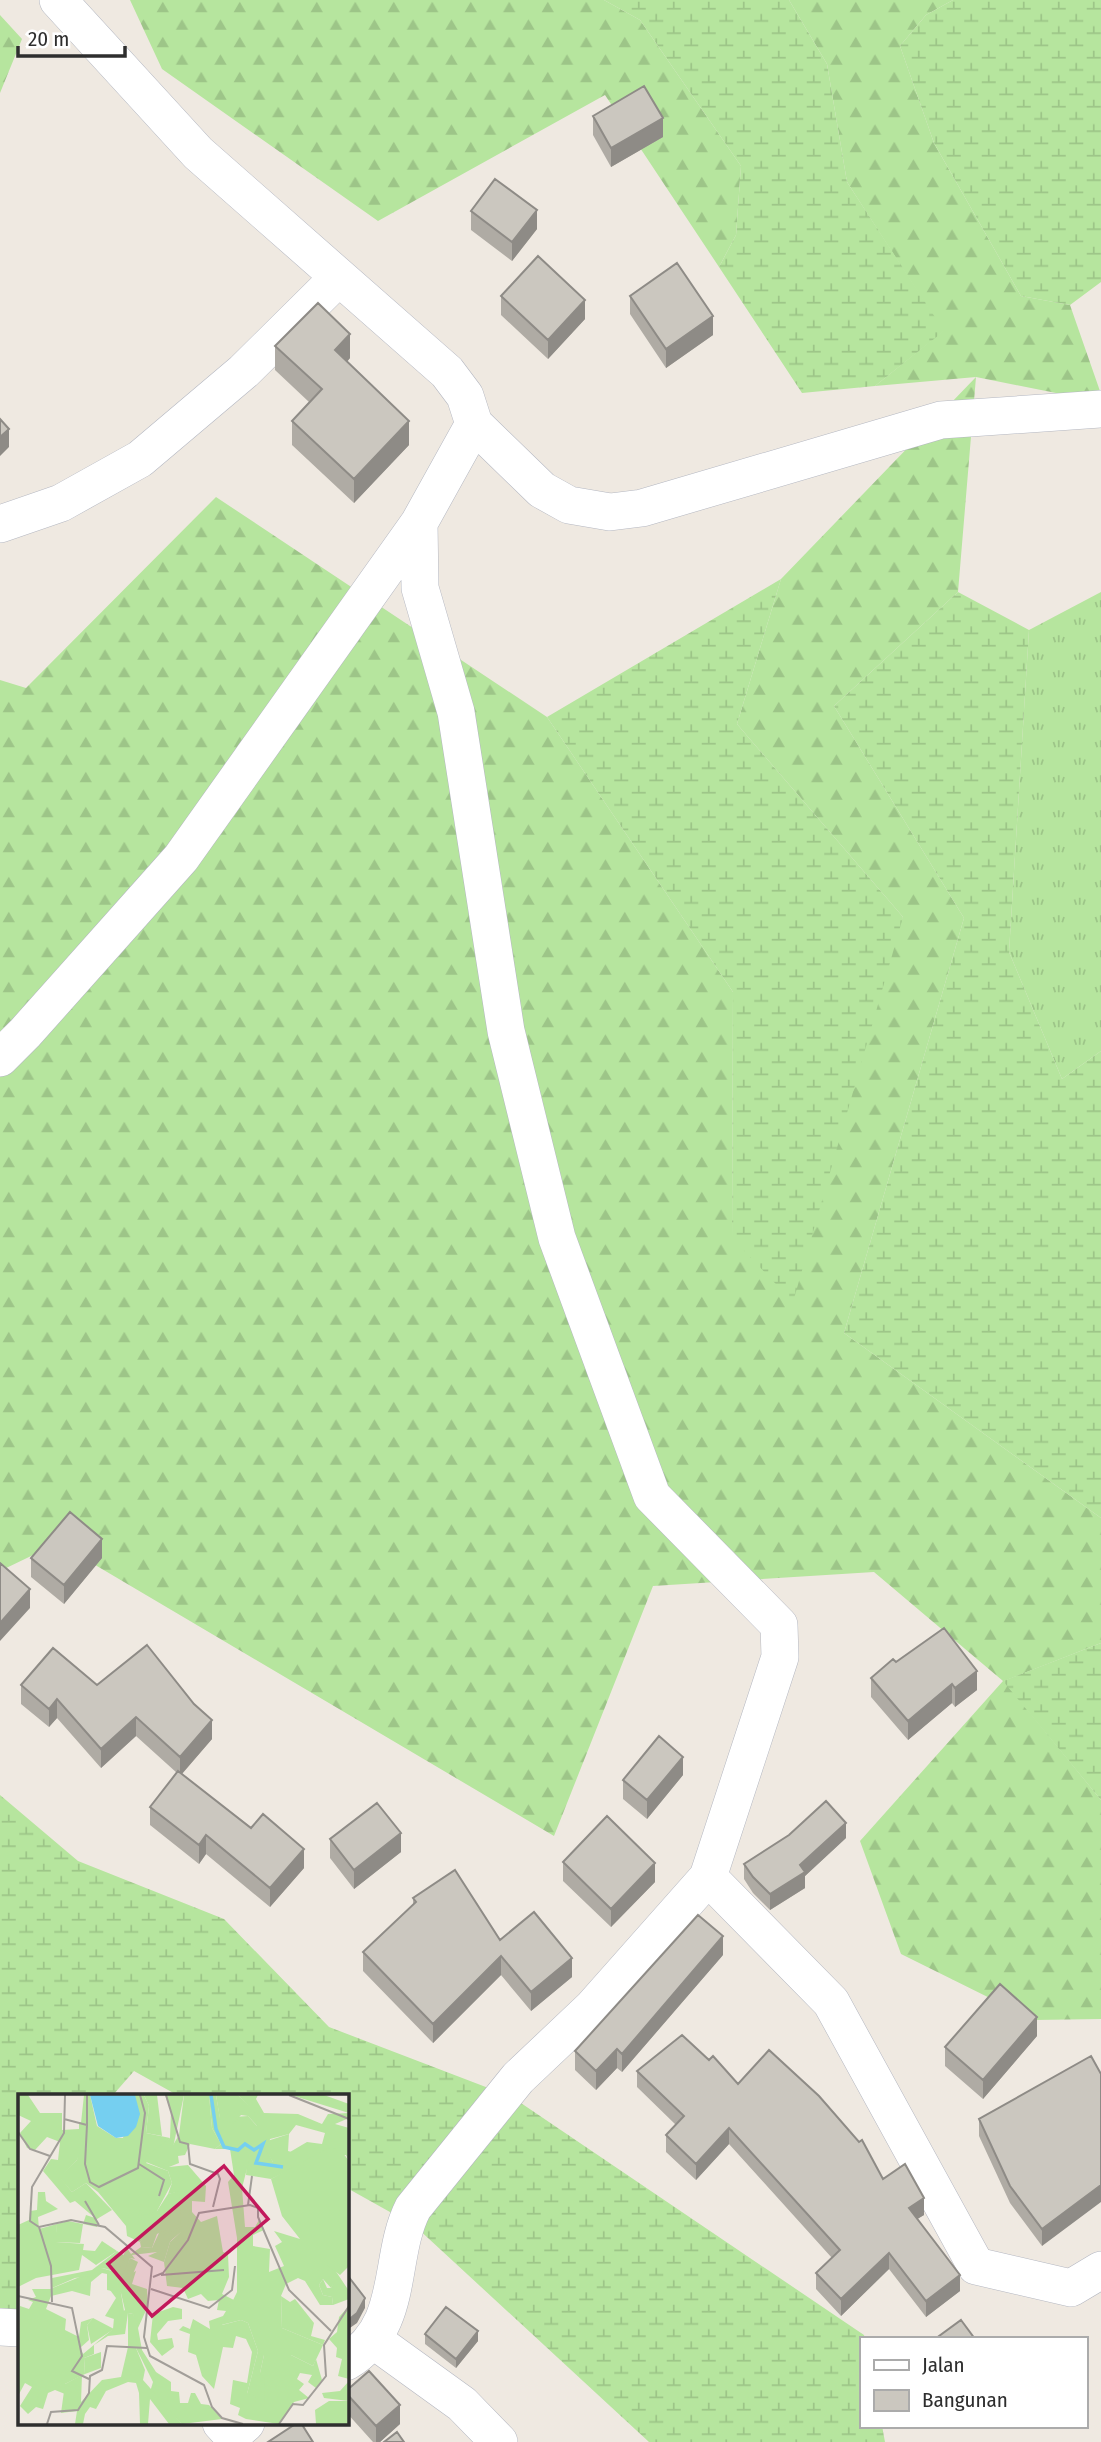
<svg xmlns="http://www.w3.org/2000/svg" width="1101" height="2442" viewBox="0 0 1101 2442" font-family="'Fira Sans Condensed',sans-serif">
<defs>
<pattern id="grass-tufts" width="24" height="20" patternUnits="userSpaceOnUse" patternTransform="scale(1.75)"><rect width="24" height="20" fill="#b6e59e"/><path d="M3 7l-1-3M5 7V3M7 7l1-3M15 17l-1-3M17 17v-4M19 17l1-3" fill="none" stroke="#9dc588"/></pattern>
<pattern id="forest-firs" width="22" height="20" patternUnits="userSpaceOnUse" patternTransform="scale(1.75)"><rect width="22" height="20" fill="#b6e59e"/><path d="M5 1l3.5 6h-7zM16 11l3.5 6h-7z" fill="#9dc588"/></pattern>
<pattern id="wetland-marsh" width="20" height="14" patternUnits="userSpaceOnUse" patternTransform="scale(1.75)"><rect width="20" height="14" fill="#b6e59e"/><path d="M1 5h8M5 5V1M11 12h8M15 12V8" fill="none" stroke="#9dc588"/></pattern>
</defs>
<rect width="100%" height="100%" fill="#efe9e1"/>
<!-- grass -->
<path fill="url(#grass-tufts)" d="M1101,592V1051L1062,1079L1009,952L1029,630Z"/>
<!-- forest -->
<path fill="url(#forest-firs)" d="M130,0H604L640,20L741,166L736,235L719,267L605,95L378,221L162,69Z
M789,0H953L926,15L900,46L934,143L1021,296L1070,305L1101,394V402L976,377L958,592L834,706L964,918L844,1333L1101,1518V1643L1004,1681L1101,1800V2019L1034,2020L901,1954L860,1841L1003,1681L874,1572L653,1586L554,1836L58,1543L0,1571V680L26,688L216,497L547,717L733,992L732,1238L903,917L737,724L781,579L976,377L875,386L943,331L847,182L827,64Z
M0,15L22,39L0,93Z"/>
<!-- wetland -->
<path fill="url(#wetland-marsh)" d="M604,0H789L827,64L847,182L944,331L875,386L802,393L719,267L736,235L741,166L640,20Z
M953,0H1101V282L1070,305L1021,296L934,143L900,46L926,15Z
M781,579L737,724L903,917L793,1302L732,1238L733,992L547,717Z
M958,592L1029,630L1009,952L1062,1079L1101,1051V1518L844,1333L964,918L834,706Z
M1101,1643V1800L1003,1681Z
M0,1795L78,1861L224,1919L329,2027L512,2097L864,2335L865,2339H861V2426H882L885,2442H649L415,2226L347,2188L346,2096L177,2095L134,2071L113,2095L19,2096V2326L0,2327Z"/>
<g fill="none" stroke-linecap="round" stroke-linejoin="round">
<!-- street casing -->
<g stroke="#b4b7c1" stroke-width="38">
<path id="street" d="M58,0L198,153L447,372L465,396L474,424L542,490L569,505L610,512L642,508L941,420L1101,409
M0,524L61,503L140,459L244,371L339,277
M0,1058L25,1033L181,858L419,523
M708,1877L831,2002L976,2266L1071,2288L1101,2270
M0,2327L19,2328
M372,2339L462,2404L499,2442
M346,2362C406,2326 387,2259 413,2208L518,2078L592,2008L708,1877L780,1657L779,1625L652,1496L557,1238L506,1031L456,712L420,588L419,523L474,424
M221,2423L232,2435L246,2423"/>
</g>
<!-- street -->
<use href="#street" stroke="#fff" stroke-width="37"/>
</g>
<!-- wall -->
<path fill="#afaba4" d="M593,116L663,137L611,167L593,135Z
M471,211L537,229L512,261L471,230Z
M501,296L585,319L548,359L501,315Z
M630,296L713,335L666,368L630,314Z
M275,346L350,358L347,362L409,445L354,503L292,445V421L309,402L275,370Z
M31,1558H102L64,1604L31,1577Z
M896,1662L977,1690L955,1707L952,1703L908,1740L871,1697V1678Z
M21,1685H97L212,1739L182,1774L304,1868L270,1907L206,1854L199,1864L150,1825V1807L177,1773L136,1736L101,1768L57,1718L49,1727L21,1704Z
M683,1775L647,1819L623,1799V1780Z
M846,1838L805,1876V1888L770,1910L753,1893L744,1879V1864Z
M330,1839L401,1852L354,1889L330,1858Z
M563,1862L655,1882L611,1927L563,1881Z
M413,1898L500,1940L572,1977L531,2011L501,1975L433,2043L363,1971V1952L413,1905Z
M723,1955L622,2072L617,2068L596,2090L575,2070V2051Z
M1037,2036L983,2099L945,2066V2047Z
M1091,2056L1042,2246L1010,2203L979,2136V2119Z
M709,2060L738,2084L883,2179L924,2215L917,2219L960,2291L926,2317L889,2269L841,2316L816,2289V2273L832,2258L729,2144L696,2180L666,2152V2135L676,2125L637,2087V2071Z
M425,2334L478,2341L456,2368L425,2344Z
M346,2391L400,2424L380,2442H373L346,2412Z"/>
<!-- shaded-wall -->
<path fill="#8e8b86" d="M663,118V137L611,167V148Z
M537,210V229L512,261V242Z
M585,300V319L548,359V340Z
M713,316V335L666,368V349Z
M350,334V358L335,375V350Z
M409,421V445L354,503V479Z
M9,429V447L0,456V437Z
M102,1539V1558L64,1604V1585Z
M30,1589V1608L0,1641V1623Z
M977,1671V1690L955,1707V1688Z
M952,1684V1703L908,1740V1721Z
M57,1699V1718L49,1727V1709Z
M136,1717V1736L101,1768V1749Z
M212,1720V1739L180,1776V1757Z
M683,1757V1775L647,1819V1800Z
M846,1823V1838L805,1876V1888L770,1910V1894Z
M401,1833V1852L354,1889V1870Z
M206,1835V1854L199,1864V1845Z
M304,1849V1868L270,1907V1888Z
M655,1863V1882L611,1927V1909Z
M723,1936V1955L622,2072V2054Z
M501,1956V1975L433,2043V2024Z
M572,1958V1977L531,2011V1992Z
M1037,2017V2036L983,2099V2080Z
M617,2049V2068L596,2090V2071Z
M729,2128V2144L696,2180V2164Z
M1101,2185V2202L1042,2246V2229Z
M924,2198V2215L909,2224V2208Z
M889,2253V2269L841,2316V2299Z
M960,2275V2291L926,2317V2301Z
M365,2298V2308L357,2323L347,2330V2321Z
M478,2331V2341L456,2368V2359Z
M400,2405V2424L380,2442H376V2426Z"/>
<!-- building -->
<path fill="#cbc7bf" stroke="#8e8b86" stroke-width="2" d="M644,86L663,118L611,148L593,116Z
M495,179L537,210L512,242L471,211Z
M538,256L585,300L548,340L501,296Z
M677,263L713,316L666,349L630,296Z
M318,303L350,334L335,350L409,421L354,479L292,421L322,389L275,346Z
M0,419L9,429L0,437Z
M70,1512L102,1539L64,1585L31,1558Z
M0,1563L30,1589L0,1623Z
M944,1628L977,1671L955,1688L952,1684L908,1721L871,1678L893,1659L896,1662Z
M147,1645L194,1704L212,1720L180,1757L136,1717L101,1749L57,1699L49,1709L21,1685L53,1648L97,1685Z
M659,1736L683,1757L647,1800L623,1780Z
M178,1771L251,1828L263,1814L304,1849L270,1888L206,1835L199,1845L150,1807Z
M826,1801L846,1823L800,1865L805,1872L770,1894L753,1877L744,1864L789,1835Z
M377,1803L401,1833L354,1870L330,1839Z
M607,1816L655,1863L611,1909L563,1862Z
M455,1870L500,1940L534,1912L572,1958L531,1992L501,1956L433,2024L363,1952L416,1902L413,1898Z
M698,1915L723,1936L622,2054L617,2049L596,2071L575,2051Z
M1000,1984L1037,2017L983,2080L945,2047Z
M682,2035L709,2060L713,2056L738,2084L769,2050L819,2096L859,2142L862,2140L883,2179L905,2164L924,2198L909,2208L960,2275L926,2301L889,2253L841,2299L816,2273L840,2250L729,2128L696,2164L666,2135L684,2116L637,2071Z
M1091,2056L1101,2074V2185L1042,2229L1010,2186L979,2119Z
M348,2276L365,2298L357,2313L347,2321L346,2277Z
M446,2307L478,2331L456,2359L425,2334Z
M961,2320L975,2339H935Z
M369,2371L400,2405L376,2426L346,2393V2391Z
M297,2423H301L313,2442H268Z
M397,2432L404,2442H384Z"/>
<!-- overview -->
<g transform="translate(18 2094)">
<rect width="331" height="331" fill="#efe9e1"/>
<path d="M66,1H72L79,32L98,44H105L117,1H126L131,12L128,39L152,44L128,69L150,77L154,89L139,117L137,127L143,129L139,136L122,148L109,142L108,132L80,98L68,89L54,98L41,83L59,66ZM50,127L65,130L62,149L37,148L39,130Z" fill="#b6e59e"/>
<path d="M0,1H10L22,19H44V36L61,35V28L66,29L67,44L59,66L42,83L54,98L68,89L94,116L79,125V133L65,130L68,121L77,124L57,107L52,109L25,77L33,65L40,66L42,48L29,43L17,56L9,54L2,39L13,27L0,21ZM126,1H139L144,42L128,39L131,12ZM147,1H166L151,73L170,71L188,92L187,108L174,107V118L183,128L199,122L205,158L210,160L211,183L204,200L216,206L204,231L223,226L230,229L240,257L229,300L242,279L246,261H273L295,272L298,265L304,286L298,294L290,288L294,281L282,279L279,285L286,290L281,296L291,304L276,308L261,330L228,325L220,321L222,314L212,310L215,286L229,289L234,258L228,245L218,242L215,254L205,253L196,295L184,282L178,261L170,258L172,240L161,236L165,232L172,235L175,225L192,235L191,227L205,222L208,217L199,216L201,206L190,207L183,200L170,205L165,194L149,192L146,168L152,148L163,138L139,158L114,161L117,165L112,164L103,193L107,198L112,180L118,177L114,190L129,195L130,212L120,234L124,256L138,278L153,288V297L161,298L162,309H170L173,299H177L183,310L191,311L204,325L164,330L132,298L135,288L118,254L115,220L110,219L107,240L90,242L76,251V260L66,264L67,280L47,290V300L37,296L30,299L25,315L18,313L10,320L2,312L14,293L7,289L0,302L2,212L11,215L15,208L10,206L18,203L14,195H32L84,174L97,178L109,154L113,160L123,153L134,154L160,98L150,100L154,89L150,77L128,68L127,63L152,44L153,18ZM84,179L89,180V196L103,199L107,216L96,224L95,235L65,260L62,254L71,246L69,231L75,224L63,228L61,243L47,236L48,225L28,215L33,202L54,197L72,202L73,188ZM191,1H198L202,24L230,22L239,32L235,17L220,1H240L238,5L246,19L280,20L304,30L310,20L331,19V24L317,30L331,34V67L328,61L301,62L253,85L228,81L229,63L221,55H197L203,50L194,34ZM278,31L307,39L304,50L289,48L255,68L250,58L252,45L271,40ZM20,98H27L28,107L40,115L20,123L21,135L39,130L38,148L66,150L65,156L77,157L84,147L99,157L78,171L64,161L61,176L18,184L0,193V131L11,126L12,117L19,116ZM313,170L331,197V205L315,211L314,203L305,201L301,191L305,185L309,194H313L316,187L308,171ZM263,202L272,208L277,205L296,229L293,242L307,246L305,251L264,234ZM155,213L164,215V225L150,227L139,240L140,246L154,244L156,253L144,262L132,248L135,220ZM330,213L331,285L320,282L324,265L318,263L319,254L311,245L319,238L321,223ZM331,287V307L306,304L304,299L322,297Z" fill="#b6e59e" fill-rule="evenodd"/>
<path d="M166,1H191L194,34L203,50L197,55L172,50L167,61L160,62L161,69L151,73L149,61L161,41ZM198,1H220L236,17L240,33L230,22L223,21L215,30L202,25ZM273,1H306L331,10V19ZM271,40L270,57L277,59L268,69L255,68L243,49ZM222,51H230L233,59L224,94L227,133H237L241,126L246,136L235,141V152L252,155L251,178L266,172L257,152L264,148L256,137L282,145L264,122L253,85L310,54L322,55L331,67V172L322,181L309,171L317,187L313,194L305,185L301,191L305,201L314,203L315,211H302L287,187L280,184L268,190L263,202L264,234L305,251L295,272L273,261H246L242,279L247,286L246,310H238L237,302L229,300L240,257L230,229L223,226L203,231L219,198V144L210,88L216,81L212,55H221ZM161,97L163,129L139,140L134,154L123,153L122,148L142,129L125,132L123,122L139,117L150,100ZM164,132L152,148L146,168L130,162L139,158L141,143ZM99,157L107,162L100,178L84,174L80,181L57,184L34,194V184L74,176ZM112,164L120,168L107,199L100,191ZM98,195L103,199L108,229L87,222L98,204L92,196ZM110,219L115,220L120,234L118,254L127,276L125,286L164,330H151L132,305L130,330H122L121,299L118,289L110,288L88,297L78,315L72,313L67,320L65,330H57L59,317L43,319L47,290L64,281L63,308L84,286L103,283L110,253ZM75,224L96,235L73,250L69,231ZM83,258V274L67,280L66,264ZM311,307H331V330H298L297,316Z" fill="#b6e59e"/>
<path d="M72,1H117L122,20L118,33L110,42L98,44L80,32Z" fill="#75cff0"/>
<path fill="none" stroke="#75cff0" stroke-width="3.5" d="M193,1L198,35L206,53L220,56L227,50L236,56L245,50L238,69L265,73"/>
<path fill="none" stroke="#a29e99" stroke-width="2" d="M47,1L46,39L14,93L12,127L21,133L53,126L87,133L134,173L126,243L132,262L186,291L194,313L204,324L225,330M148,1L162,48L170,50L172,70L200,80L202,85L195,113M271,1L331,25M46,25L69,31L67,70L72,88L81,93L120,74L127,19L122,1M69,31V1M0,38L12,55L32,62M121,70L146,86L141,102M67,107L81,131M230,111L234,82M21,133L33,172L34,208M143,181L206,176M135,183L145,179L170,146L181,119L232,111L240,114V123L271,196L313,237M133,195L191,214L214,196L217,172M0,202L54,214L64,262L54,277L71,285M29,330L33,318L60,316L71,299L72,282L84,276L89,252L129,254M261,330L275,310L285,311L308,282L306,251L331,212"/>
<path fill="#c2185b" fill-opacity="0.15" stroke="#c2185b" stroke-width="3.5" d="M206,72L250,125L134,222L90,170Z"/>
<rect width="331" height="331" fill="none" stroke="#2e2e2e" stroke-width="3.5"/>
</g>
<!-- legend -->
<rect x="860" y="2337" width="228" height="91" fill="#ffffff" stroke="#ababab" stroke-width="2"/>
<rect x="874" y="2360" width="35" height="10" fill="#ffffff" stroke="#ababab" stroke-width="2"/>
<text x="922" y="2372" font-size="21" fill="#2e2e2e">Jalan</text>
<rect x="874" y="2390" width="35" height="21" fill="#cbc7bf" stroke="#ababab" stroke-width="2"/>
<text x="922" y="2407" font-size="21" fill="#2e2e2e">Bangunan</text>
<!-- scale -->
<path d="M18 46v10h107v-10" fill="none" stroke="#2e2e2e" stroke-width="3.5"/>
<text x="28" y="46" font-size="21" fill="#2e2e2e" stroke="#ffffff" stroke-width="5" paint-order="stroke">20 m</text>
</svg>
